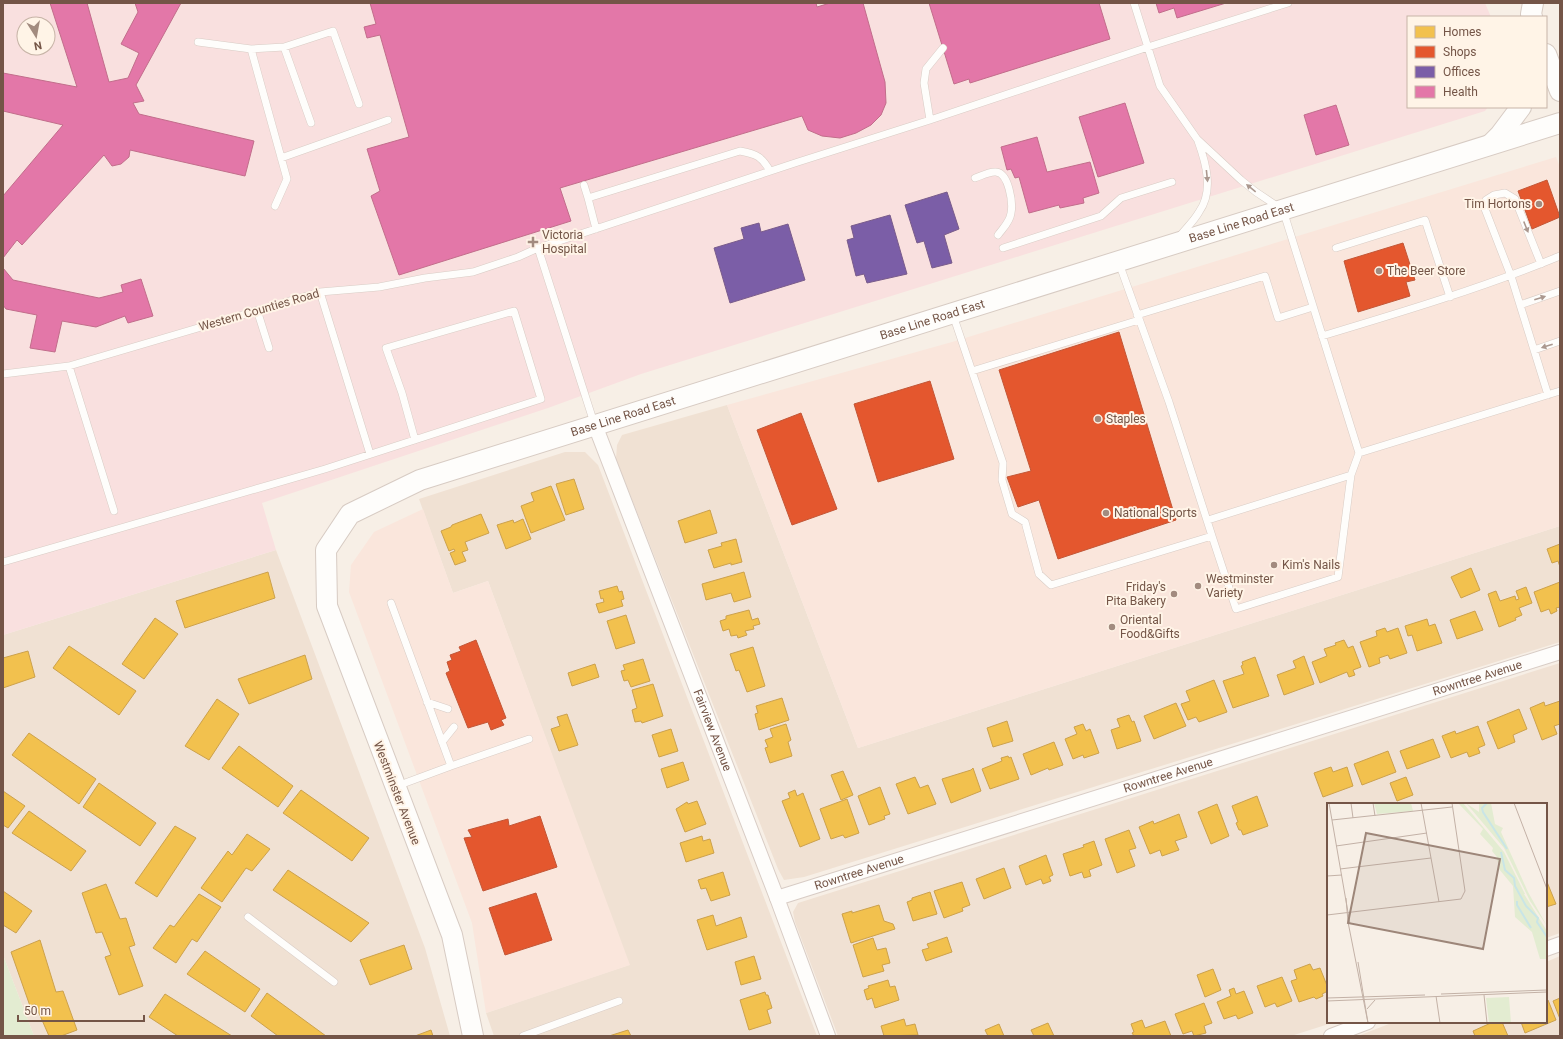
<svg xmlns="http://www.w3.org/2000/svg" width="1563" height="1039" viewBox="0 0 1563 1039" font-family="Roboto,sans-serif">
<rect width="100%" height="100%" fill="#f7efe6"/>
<!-- residential -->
<path fill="#f0e1d3" d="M727,405L858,748L1560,526V642L804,877L784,880L778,869L616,459L617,445L622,435Z
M565,452H585L598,465L817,1036H494L486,1013L629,965L488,581L453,593L419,499Z
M276,550L425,948L450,1036H34L3,955V635Z
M1560,663V933L1546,938V804H1328V1022H1335L1291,1036H838L795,922L793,912L798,903Z
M1560,956V1036H1358L1394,1022H1546V962Z"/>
<!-- commercial -->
<path fill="#fae6dc" d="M1556,157L1560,167V526L858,748L727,405L952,342Z
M423,509L453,593L488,581L630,965L486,1013L472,923L349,592L351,565L374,532Z"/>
<!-- medical -->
<path fill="#f9e0df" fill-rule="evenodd" d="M3,3H1485L1491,17H1408V107H1488L1485,111L641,374L548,408L262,503L276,550L3,635ZM24,24H48V48H24Z"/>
<!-- green -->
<path fill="#e3ecd1" d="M3,955L34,1036H3Z"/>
<!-- homes -->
<path fill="#f2c14e" stroke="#cca14c" d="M574,479L584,509L566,515L556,484Z
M551,486L565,520L531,533L521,506L534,501L531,493Z
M710,510L717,533L685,543L678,521Z
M481,514L489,533L465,542L468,550L462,552L466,561L455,565L450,553L455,551L454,549L449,551L441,531L451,527L452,525Z
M523,519L531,539L506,549L497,525L513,520L514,523Z
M736,539L742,562L731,565V563L714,568L708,550L722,546L721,543Z
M1560,544V567L1558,561L1552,563L1547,549Z
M1471,568L1480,590L1461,598L1451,577Z
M268,572L275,598L185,628L176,601Z
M744,572L751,597L734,602L731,593L706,600L702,584Z
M1560,582V607L1556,608L1557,611L1551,614L1549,609L1541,612L1534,592Z
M617,586L619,592L622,591L624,599L621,600L623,606L599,613L596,604L604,602L603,598L601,599L599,591Z
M1526,587L1532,603L1519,608L1522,615L1515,618L1516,620L1499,627L1488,594L1496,591L1500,601L1515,596L1516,600L1519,599L1516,591Z
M749,610L752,620L758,618L760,624L753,626L754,629L745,631L747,635L738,638L737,635L731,636L729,629L723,631L720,621L726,619V616Z
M1475,611L1483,630L1457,639L1450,620Z
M626,615L635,643L616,649L607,621Z
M155,618L178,634L144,679L122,664Z
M1427,619L1429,626L1435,624L1442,643L1417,651L1412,635L1408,636L1405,626Z
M1385,628L1387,632L1398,628L1407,653L1390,659L1388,655L1379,658L1380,663L1369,667L1360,642L1377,636L1376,631Z
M1344,640L1348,648L1353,646L1361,667L1353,670L1355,675L1349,677L1347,672L1320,683L1312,662L1327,656L1324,649L1336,645L1335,643Z
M69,646L136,691L119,715L53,668Z
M753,647L765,686L747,692L739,670L736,671L730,654Z
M28,651L35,677L3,688V658Z
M305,655L312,679L249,704L238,679Z
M1304,656L1314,684L1284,695L1277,675L1296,668L1293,661Z
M1255,657L1269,696L1233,708L1223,681L1244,674L1241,666L1243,665L1242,662Z
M643,659L650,681L631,687L628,680L624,681L621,671L625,670L623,665Z
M595,664L599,677L572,686L568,673Z
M1214,680L1227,712L1199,722L1196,717L1188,720L1181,704L1190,701L1186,691Z
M653,684L663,716L642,723L641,721L635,722L632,710L637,708L632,690Z
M782,698L789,720L759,730L755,714L758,713L756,706Z
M217,699L239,714L209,760L185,746Z
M1560,701V724L1554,726L1557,734L1542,740L1530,708L1544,702L1545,706Z
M1176,703L1186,726L1154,739L1144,716Z
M1519,709L1527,729L1513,735L1515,742L1498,749L1487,722Z
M567,714L578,745L559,751L551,729L560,726L557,717Z
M1129,715L1132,722L1134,721L1141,741L1117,749L1111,730L1120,727L1117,719Z
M1007,721L1013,741L993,747L987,728Z
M786,724L791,740L788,742L792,756L770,763L765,748L768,747L765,740L773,737L770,729Z
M1083,724L1086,731L1090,729L1099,753L1084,758L1083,755L1073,759L1065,739L1077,734L1074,727Z
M1478,726L1485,745L1478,748L1480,753L1469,757L1467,752L1451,758L1442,736L1455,731L1456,734Z
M671,729L678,751L659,757L652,735Z
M29,733L96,779L79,804L12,755Z
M1433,739L1440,757L1407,769L1400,751Z
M1054,742L1063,765L1049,770L1048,768L1031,775L1023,754Z
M239,746L293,786L278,807L222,768Z
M1388,751L1396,772L1362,785L1354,764Z
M1008,756L1009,758L1011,757L1019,779L990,789L982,769L1002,761L1001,758Z
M683,762L689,780L667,788L661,769Z
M1331,767L1333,772L1347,767L1353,786L1323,797L1314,773Z
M973,768L981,791L951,803L942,779L971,770Z
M843,771L853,795L841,800L831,775Z
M915,777L920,788L928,785L936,804L908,814L896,784Z
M1406,777L1413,795L1397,801L1390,783Z
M99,783L156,823L140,846L83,807Z
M880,787L890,814L884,816L885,819L869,825L858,796Z
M301,790L369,838L352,861L283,813Z
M795,790L797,796L803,793L820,839L800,847L782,801L790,798L788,793Z
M3,791L25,806L8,828L3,825Z
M1257,796L1268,826L1243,835L1241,830H1239L1236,823L1238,822L1232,806Z
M847,799L859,833L845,838L843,835L831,839L820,809Z
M697,801L706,824L685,832L676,809L687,802L688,804Z
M1217,804L1229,836L1211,844L1198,812Z
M29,811L86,851L71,871L12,833Z
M1179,814L1187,837L1175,841L1179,850L1162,856L1160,850L1150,854L1139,827L1153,821L1154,824Z
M175,826L196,838L157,897L135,883Z
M1129,830L1136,848L1129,850L1135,866L1117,873L1105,839Z
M247,834L270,849L252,871L246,868L222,902L201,888L228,851L232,855Z
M702,836L703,841L710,839L714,853L686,862L680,843Z
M1094,841L1102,865L1089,870L1091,876L1084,878L1082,872L1070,876L1063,854L1084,847L1083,845Z
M1046,855L1053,875L1049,877L1051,881L1043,884L1041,879L1026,885L1019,866Z
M1004,868L1011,888L984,899L976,879Z
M288,870L369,923L351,942L273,890Z
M723,872L730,895L711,901L706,888L701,889L698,880Z
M962,882L970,905L962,908L963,911L944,918L934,891Z
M1546,882H1547L1556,904L1546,907Z
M106,884L120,919L126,918L135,945L129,947L143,986L119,995L105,957L111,955L102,932L96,933L82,893Z
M3,891L32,911L16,933L3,925Z
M930,892L937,914L913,921L907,902L912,900V898Z
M199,894L221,907L197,942L192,939L176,963L153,948L170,925L174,927Z
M879,905L884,921L893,924L895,929L851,943L842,914L852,911V913Z
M713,915L716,926L741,917L747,937L707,950L697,920Z
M947,937L952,952L926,961L922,950L929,948L927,944Z
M873,938L877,950L886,948L890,963L882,965L884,971L863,977L853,945Z
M40,940L56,992L63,991L77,1030L61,1036H49L35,1004L30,1006L11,952Z
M404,945L412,969L370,985L360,960Z
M205,951L260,989L245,1012L187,974Z
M754,956L761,979L741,985L735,962Z
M1310,964L1313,970L1320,968L1328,988V991L1322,994L1323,996L1316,999L1314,997L1299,1002L1291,981L1297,979L1294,970Z
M1213,969L1221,990L1205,997L1197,975Z
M1282,977L1292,1001L1277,1007L1275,1003L1265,1007L1257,986Z
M888,980L890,987L895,986L899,1000L875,1008L872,998L867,1000L864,990L869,988L868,986Z
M1234,988L1236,994L1244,991L1253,1013L1238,1019L1236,1015L1224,1019L1217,1002L1231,996L1229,990Z
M765,992L766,995H768L772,1008L767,1010L771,1023L749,1030L740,1000Z
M267,993L326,1036H278L251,1016Z
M165,994L232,1036H178L149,1017Z
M1560,998V1019L1553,1001Z
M1548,1000L1556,1020L1525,1033L1521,1022H1546V1001Z
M1204,1003L1212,1023L1204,1026L1206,1033L1194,1036L1192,1031L1183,1034L1175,1014Z
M904,1019L906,1026L915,1024L918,1035L884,1036L881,1026Z
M1142,1020L1145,1028L1165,1021L1171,1036H1134L1132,1033L1134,1032L1131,1024Z
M1493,1022H1502L1508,1036H1475L1473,1031Z
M1048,1023L1054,1036H1034L1031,1030Z
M999,1024L1004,1036H988L985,1030Z
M431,1030L433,1036H415Z
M628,1030L631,1036H609Z"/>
<!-- shops -->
<path fill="#e4572e" stroke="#c25636" d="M1547,180L1560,217L1532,229L1518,191Z
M1403,243L1415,280L1406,282L1410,296L1358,312L1344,261Z
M1119,332L1176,520L1058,559L1039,500L1018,507L1007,477L1031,471L999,370Z
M930,381L954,459L878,482L854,404Z
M801,413L837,509L792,525L757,430Z
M476,640L506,718L501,720L504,725L491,730L488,722L468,728L446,673L450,671L447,662L452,660L450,655L461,651L459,647Z
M540,816L557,867L483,891L464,838L472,837L468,830L508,819L509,826Z
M536,893L552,940L505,955L489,908Z"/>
<!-- offices -->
<path fill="#7b5ea7" stroke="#795b8a" d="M947,192L959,229L944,235L952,263L932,268L924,241L917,243L905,205Z
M890,215L907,274L867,283L864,274L856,276L847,240L854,238L851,226Z
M759,223L761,232L788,224L805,280L730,303L714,248L744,239L741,228Z"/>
<!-- health -->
<path fill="#e377a8" stroke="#c26d8b" d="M50,3H87L109,82L128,78L139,53L121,44L138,12L135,3H181L136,85L144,101L133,103L139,114L254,141L245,176L130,150L129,157L121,164L112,166L104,155L22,245L17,240L3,258V196L63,125L3,111V73L77,87Z
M370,3H816L817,7L830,3H863L885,82L886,103L881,115L871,125L856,133L840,138L822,136L808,130L802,116L560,188L571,221L399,275L371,196L380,191L367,149L409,137L380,35L367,38L364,27L376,24Z
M929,3H1099L1110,39L970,83L969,79L954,84Z
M1156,3H1226L1177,18L1174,8L1159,13Z
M1125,103L1144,163L1098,177L1079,117Z
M1336,105L1349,145L1316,155L1304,115Z
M1037,137L1047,172L1090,162L1099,193L1083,198L1084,203L1060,208L1059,205L1029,213L1019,177L1015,178L1011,169L1007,170L1001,147Z
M3,268L13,280L99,298L123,292L121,285L141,279L153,316L128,323L125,316L96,327L62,321L55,352L30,348L37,315L6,309L3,305Z"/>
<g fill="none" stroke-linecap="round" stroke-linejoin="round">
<!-- lane casing -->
<g stroke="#d8ccc5" stroke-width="8">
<path id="lane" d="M1134,3L1160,86L1197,139L1241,180L1256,192L1283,210L1359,453L1560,391
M198,42L251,49L287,179L275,206
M284,47L311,123
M251,49L284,47L333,31L359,104
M930,120L924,83L926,69L943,48
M281,158L388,120
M975,178C981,176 990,171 996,172C1009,173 1013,203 1011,213C1010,222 1003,228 998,235
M584,185L588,198
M596,229L588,198L740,151C757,154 762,157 770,171
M1180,236C1186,228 1194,221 1199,212C1214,191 1206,163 1198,141
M538,248L594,423
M1003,248L1101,216L1121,198L1172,182
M1336,248L1425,220L1450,297
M1119,263L1169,402L1212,536
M1541,264L1515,199L1505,193L1494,195L1486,200L1485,209L1511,276L1548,395
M320,292L370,454
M1520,305L1560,291
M257,310L269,348
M953,315L1003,463L1002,480L1012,514L1025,522L1039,574L1051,585L1212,536L1236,609L1338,577L1351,475L1208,520
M1137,315L1265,276L1278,318L1313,307
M1322,336C1402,312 1482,288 1560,256
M1534,350L1560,341
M69,366L114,511
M972,371L1139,320
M3,374L69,366L320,292L379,287L425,278L473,272L518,257L538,248L798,162L930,120L1148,47L1288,3
M1351,475L1359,453
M3,562L325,469L541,399L514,311L386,348L402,393L415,440
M391,603L451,766L529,739
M427,702L448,709
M442,742L454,727
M397,786L451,766
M248,917L334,982
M523,1036L619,1001"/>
</g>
<!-- street casing -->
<g stroke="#d8ccc5" stroke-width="16">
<g id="street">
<path id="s1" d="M595,425L777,898L828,1036"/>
<path id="s2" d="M777,898L1560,652"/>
<path d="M1546,949L1560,944"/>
<path d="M1331,1036L1368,1022"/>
</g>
</g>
<!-- secondary casing -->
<g stroke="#d7cbc3" stroke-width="22">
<g id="secondary">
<path d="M1532,17L1531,14L1533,3"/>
<path d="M1546,54L1560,91"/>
<path d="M1491,144L1500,135L1521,107"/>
<path id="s3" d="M473,1036L452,935L327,606L326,550L350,514L420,480L1560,123"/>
</g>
</g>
<!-- lane -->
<use href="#lane" stroke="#fefdfb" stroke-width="7"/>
<!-- street -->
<use href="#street" stroke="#fefdfb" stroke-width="14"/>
<!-- secondary -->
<use href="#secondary" stroke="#fefdfb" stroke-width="20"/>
</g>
<!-- one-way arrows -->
<defs><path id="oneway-solid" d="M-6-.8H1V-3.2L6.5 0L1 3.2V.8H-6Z"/></defs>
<g fill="#ab988f">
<use href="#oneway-solid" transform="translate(1207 176) rotate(84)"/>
<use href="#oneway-solid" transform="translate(1251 188) rotate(-141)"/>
<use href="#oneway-solid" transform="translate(1526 227) rotate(68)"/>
<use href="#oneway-solid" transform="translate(1540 298) rotate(-18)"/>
<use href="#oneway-solid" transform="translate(1547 346) rotate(162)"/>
</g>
<!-- markers -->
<g fill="#a28b7f" stroke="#fff4e7" stroke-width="1.5">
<circle cx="1539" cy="204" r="4"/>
<path d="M531 236h4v4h4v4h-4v4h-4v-4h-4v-4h4z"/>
<circle cx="1379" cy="271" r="4"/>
<circle cx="1098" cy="419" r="4"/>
<circle cx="1106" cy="513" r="4"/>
<circle cx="1274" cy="565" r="4"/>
<circle cx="1198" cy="586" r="4"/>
<circle cx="1174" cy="594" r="4"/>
<circle cx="1112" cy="627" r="4"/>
</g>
<g text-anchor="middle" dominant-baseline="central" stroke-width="4" stroke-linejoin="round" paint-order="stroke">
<!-- poi labels -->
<g font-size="12" fill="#745547" stroke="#fff4e7" text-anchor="start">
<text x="1531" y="204" text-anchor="end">Tim Hortons</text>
<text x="542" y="235">Victoria<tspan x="542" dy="14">Hospital</tspan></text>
<text x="1387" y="271">The Beer Store</text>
<text x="1106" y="419">Staples</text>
<text x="1114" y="513">National Sports</text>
<text x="1282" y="565">Kim's Nails</text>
<text x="1206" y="579">Westminster<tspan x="1206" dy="14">Variety</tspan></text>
<text x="1166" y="587" text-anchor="end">Friday's<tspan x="1166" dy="14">Pita Bakery</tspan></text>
<text x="1120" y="620">Oriental<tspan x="1120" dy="14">Food&amp;Gifts</tspan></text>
</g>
<!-- street labels -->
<g font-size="12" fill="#745547" stroke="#fff4e7">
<text stroke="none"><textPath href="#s3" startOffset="1493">Base Line Road East</textPath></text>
<text transform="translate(259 310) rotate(-16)">Western Counties Road</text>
<text stroke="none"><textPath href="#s3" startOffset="1169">Base Line Road East</textPath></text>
<text stroke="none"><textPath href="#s3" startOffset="845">Base Line Road East</textPath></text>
<text stroke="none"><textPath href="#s2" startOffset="734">Rowntree Avenue</textPath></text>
<text stroke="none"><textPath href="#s1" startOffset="327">Fairview Avenue</textPath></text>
<text stroke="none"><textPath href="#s2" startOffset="410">Rowntree Avenue</textPath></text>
<text transform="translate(397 793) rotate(69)">Westminster Avenue</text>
<text stroke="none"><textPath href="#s2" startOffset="86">Rowntree Avenue</textPath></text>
</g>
</g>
<!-- overview -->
<g transform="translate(1327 803)">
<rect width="220" height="220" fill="#f7efe6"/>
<path d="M47,0H84L86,8L50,11ZM131,0H136L177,49L198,91L193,92L197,91L220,128V156H213L205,129L188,114L186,83L172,66L170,54L165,48L166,45L153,31L156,26ZM139,0L152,9V0H164L168,21L176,25L174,29L201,89L220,123L203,98L177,45ZM182,194L184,220H162L159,195Z" fill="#e3ecd1"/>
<path fill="none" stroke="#c9e5e6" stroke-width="2" d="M160,0L155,5L156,9L180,46M174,49L178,67L187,75L188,83L199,103L211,115L210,119L220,134M190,98V102L204,125"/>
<path fill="none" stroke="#c3b1a6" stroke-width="1" d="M2,0L23,121M24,0L26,15M46,0L48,13M94,0L112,99M187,0L220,86M5,17L125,4M9,43L100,30M13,66L104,55M0,73L15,72M19,95L21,119L41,220M0,112L134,96L138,88L125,0M31,159L41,220M114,191L220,187M157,192L160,220M109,193L113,220M0,195L98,192M0,198L220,189M40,206L48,197"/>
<path fill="#9d8679" fill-opacity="0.15" stroke="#9d8679" stroke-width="2" d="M39,30L173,56L156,146L21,120Z"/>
<rect width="220" height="220" fill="none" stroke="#745547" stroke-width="2"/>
</g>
<!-- border -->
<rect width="1563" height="1039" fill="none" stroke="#745547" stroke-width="8"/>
<!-- legend -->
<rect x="1407" y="16" width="140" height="92" fill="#fff4e7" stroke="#c7b4a7"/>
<rect x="1415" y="26" width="20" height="12" fill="#f2c14e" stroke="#c7b4a7"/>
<text x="1443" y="36" font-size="12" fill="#745547">Homes</text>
<rect x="1415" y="46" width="20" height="12" fill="#e4572e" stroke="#c7b4a7"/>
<text x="1443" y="56" font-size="12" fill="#745547">Shops</text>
<rect x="1415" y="66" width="20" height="12" fill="#7b5ea7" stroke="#c7b4a7"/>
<text x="1443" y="76" font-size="12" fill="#745547">Offices</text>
<rect x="1415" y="86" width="20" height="12" fill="#e377a8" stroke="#c7b4a7"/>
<text x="1443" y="96" font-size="12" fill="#745547">Health</text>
<!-- north arrow -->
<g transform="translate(36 36) rotate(169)"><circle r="19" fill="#fff4e7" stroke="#c7b4a7"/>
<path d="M0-3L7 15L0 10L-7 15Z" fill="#a28b7f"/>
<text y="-6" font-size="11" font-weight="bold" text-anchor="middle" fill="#745547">N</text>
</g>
<!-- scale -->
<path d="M18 1015v6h126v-6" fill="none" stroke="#745547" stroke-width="2"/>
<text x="24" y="1015" font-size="12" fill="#745547" stroke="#fff4e7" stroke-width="3" paint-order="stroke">50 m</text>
</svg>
